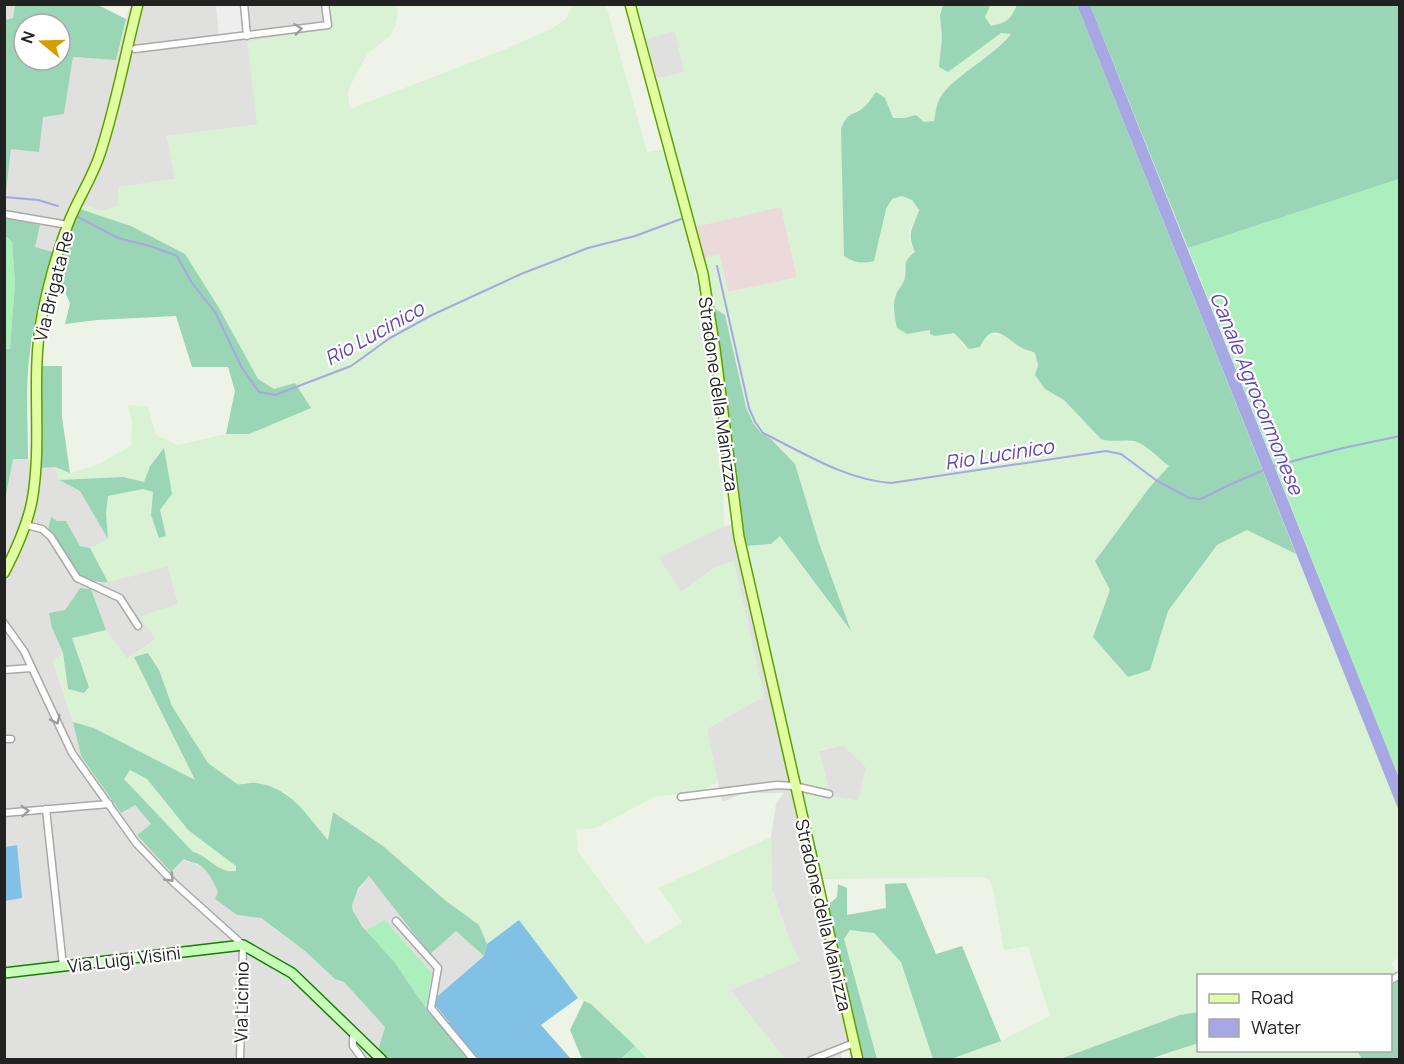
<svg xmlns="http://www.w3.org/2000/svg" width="1404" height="1064" viewBox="0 0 1404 1064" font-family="Manrope,sans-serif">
<rect width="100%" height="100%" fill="#eef3e8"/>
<!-- residential -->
<path fill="#e0e0df" d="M5,5H15L13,18L5,20Z
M130,5H328L331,29L257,125L167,136L175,179L119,187L118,206L101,211L84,205L70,227L62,255L34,247L5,218V200L11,149L43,116L64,114L73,57L116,60Z
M675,30L684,72L657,79L646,39Z
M13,459H28L40,468L55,467L59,480L80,491L108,539L90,548L80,546L66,521H57L51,518L48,529L97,583L108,582L168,566L178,604L140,617L156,639L127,659L106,630L91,589L80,588L52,628L63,653L53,662L73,722L81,756L121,813L135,804L151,824L137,835L171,872L184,860L188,862L195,863L209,872L219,892L215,899L237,915L260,918L305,951L335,979L344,982L385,1027L378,1050L387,1059L5,1060L4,500Z
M742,524L745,546L799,783L829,790L819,751L843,745L866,767L859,801L801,791L861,1059H851L849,1050L841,1053L842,1059H785L730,990L799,961L789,939L772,889L771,837L776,804L784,793H744L723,802L720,794L707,729L757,700H764L734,561L713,569L681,592L658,558L724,526Z
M369,876L430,953L456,931L484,956L433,1000L435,1005L449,1022L447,1024L476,1059H469L426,1008L432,973L385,920L366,930L355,916L352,905L356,894Z"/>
<!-- industrial -->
<path fill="#ecdadb" d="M781,206L797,278L728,292L719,254L704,258L694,227Z"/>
<!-- farmland -->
<path fill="#d8f2d3" d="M328,5H396L398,11L396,24L390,36L368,53L350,86L348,95L350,109L506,49L551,29L566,19L573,5H606L647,152L665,149L699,289L723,482L724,526L659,558L681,592L713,569L734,561L765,700H757L707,729L718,782L701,791L654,797L596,828L576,830L578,851L646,944L682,923L672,906L658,888L771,837L772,889L789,939L800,961L730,990L785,1059H647L591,1004L578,998L519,920L487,944L479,925L446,901L383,846L333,812L329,841L286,793L253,783L237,784L208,763L172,706L159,670L148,653L134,657L195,781L94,728L73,722L53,661L63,653L68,689L89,687L72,637L106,630L127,658L156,639L139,617L178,604L168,566L108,582L90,548L108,539L106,514L108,496L143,489L153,492L151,516L160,510L164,449L150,465L144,483L123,477L59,480L55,467L71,473L99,464L131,446L132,424L128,405L148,407L156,435L178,445L226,434L249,433L274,389L258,379L219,308L185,254L131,226L80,209L84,205L101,211L118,206V187L175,179L167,136L257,124L247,41L331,29Z
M636,5H943L940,16L942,37L939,67L983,46L1001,33H1012L997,50L969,71L959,77L938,101L934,121L924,122L916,115L905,118H893L885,98L869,100L863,108L854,112L844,256L853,262L864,263L875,252L879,241L882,219L892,199L902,196L912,200L919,211L916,220L909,231L910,242L915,252L904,268L905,279L895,297L894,308L895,318L907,334L931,330L935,336L954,333L964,346L989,334L1007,336L1020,347L1035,353L1038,365L1035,375L1045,389L1064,400L1101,439L1107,441L1117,440L1140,443L1169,467L1149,488L1095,561L1110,590L1093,637L1150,670L1168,611L1217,545L1247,530L1296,554L1399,811V958L1391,962L1396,972L1391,976H1198V1012L1180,1015L1060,1059H951L1001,1041L1050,1016L1028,946L1004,950L993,889L990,881L982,877L820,879L800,791L858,801L866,767L843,745L819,750L829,791L799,783L745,546L771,544L780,536L849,629L819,543L795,464L771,439L761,433L753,423L746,407L738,374L712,307L704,258L719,254L728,292L797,277L781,207L694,227L657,79L684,72L675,31L646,39Z
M988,5H1017L1011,18L1002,23L991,26L985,17L990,6Z
M130,770L147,779L187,830L228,858L236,866V872H226L193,852L123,779Z
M850,930L874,933L901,962L933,1059H877L843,939Z
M1194,1043H1198V1050L1357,1051L1362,1059L1150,1060L1169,1054Z"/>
<!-- grass -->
<path fill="#abefbd" d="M1399,179V778L1188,248Z
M4,236L12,242L15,282L10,349H5Z
M385,920L432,973L426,1008L405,977L366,930Z
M635,1046L647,1059L621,1060Z"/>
<!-- forest -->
<path fill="#9ad5b5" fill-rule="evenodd" d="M15,5H98L126,19L116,60L73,57L64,114L43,117L39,152L11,149L5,200V20L13,18ZM24,24H60V60H24Z
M943,5H988L990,6L985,17L991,26C1008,22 1010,20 1017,5H1077L1296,554L1247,530L1217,545L1168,611L1150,670L1128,677L1093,637L1110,590L1095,561L1149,488L1169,466C1158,459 1147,444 1134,441C1123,439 1111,443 1101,439L1064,400L1045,389L1035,375L1038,365L1035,353C1030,350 1026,350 1022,348C1007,340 993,318 980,347L969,349L954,333L935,336L930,334V330L907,334L897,328C895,318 892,305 896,295C898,289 904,284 905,277C907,264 902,262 915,252C906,231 913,230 919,210L912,200L902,196L892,199L886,209L874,261C862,264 854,263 844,256L841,129C848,111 851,117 863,108C868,104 872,97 876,92L885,98L893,118H905L916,115L924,122L934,121C935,115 936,108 938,102C947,79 993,58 1011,34L1001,33L948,72L939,67L942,37L940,16Z
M1090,5H1399V179L1188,248Z
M80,209L131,226L185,254L219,308L258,379L274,389L295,383L311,408L249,434H226L235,391L228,367H192L176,316L97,320L65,324L70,303L57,275L70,227Z
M5,218L40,225L35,247L53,252C43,284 34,317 30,352C25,387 28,423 28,459H13L5,500V349H10L15,282L12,242L5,236Z
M712,307L725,315L746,407L753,423L761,433L771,439L795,464L819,543L851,631L780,536L771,544L745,546Z
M39,366H62V417L70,473L55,467L40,468Z
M164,448L172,494L160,510L166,536L159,538L151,515L153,492L143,489L108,496L106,514L108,539L80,491L59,480L123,477L144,482L150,466Z
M51,517L57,521H66L80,546L90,548L108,582C71,585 68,552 48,529Z
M80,588L91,589L106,630L72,638L89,687L84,693L68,689L63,653L52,628L49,613L65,610Z
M148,653L159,670L172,706L208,763L237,784C244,785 249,782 256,783C292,788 306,815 328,840L333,812L383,846L446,901L479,925L487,944L484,956L456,931L430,954L369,876L358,889L352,905L353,911L362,926L395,963L426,1008L469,1059H387L378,1050L385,1027L344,982L335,979L305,951L261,918L237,915L215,899L218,892C213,881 209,871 198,864C193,862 188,862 184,859L171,872L137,835L151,824L135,805L121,813L81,756L73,722L94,728L195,780L134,657ZM130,770L147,779L188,830L236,866V871C218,874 209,856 193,852L124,779Z
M906,883L936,954L962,946L1001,1041L951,1059H933L901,962L874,933L850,930L844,939L877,1059H861L826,907L837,897L838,884L847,888V915L886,908L885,884Z
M1399,980V1059H1362L1357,1051L1390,1050L1391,986Z
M584,1001L591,1004L635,1046L621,1059H582L570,1030Z
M1198,1012V1043L1150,1059H1060L1180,1015Z"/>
<!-- pitch -->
<path fill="#81c1e6" d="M17,845L22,898L5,901V847Z
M519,920L578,998L541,1025L571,1059H476L447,1024L449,1022L435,1005L433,1000L484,956L487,944Z"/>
<!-- parking -->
<path fill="#eee" d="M238,4L239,7H243L245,28L241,33L219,34L216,6Z"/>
<!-- water -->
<path fill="#a6a7e3" d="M1077,5H1090L1399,778V811Z"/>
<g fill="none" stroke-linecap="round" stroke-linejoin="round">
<!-- stream -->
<path stroke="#a6a7e3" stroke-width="2" d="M4,197L38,200L58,206
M78,217L118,238L150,246L177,256L192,283L215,312L242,368L259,392L275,395L351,366L390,338L432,315L521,274L588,248L635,236L681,219
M717,266L749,408L755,422L763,433C804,453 846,480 891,483L1106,451L1121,454L1156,480L1189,498L1201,499L1229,485L1266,469
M1274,466L1343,448L1400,436"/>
<!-- street casing -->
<g stroke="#a9a9a9" stroke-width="9">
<path id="street" d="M244,4L247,36
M135,49L328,25L325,4
M4,214L68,225
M26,525L42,529L51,537L77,578L120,598L138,626
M4,623L24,651L72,753L136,843L174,883L243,945L240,1060
M4,670L31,668
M4,739H11
M681,797L777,785L794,786L829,794
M46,809L63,966
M4,813L109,804
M396,921L438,968L431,1008L474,1060
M1390,981L1398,976
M353,1032V1046L363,1060
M811,1060L854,1043"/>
</g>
<!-- secondary casing -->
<g stroke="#128200" stroke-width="12">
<path id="secondary" d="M4,973L243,945L292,973L382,1060"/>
</g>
<!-- primary casing -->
<g stroke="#5da000" stroke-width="12">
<path id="primary" d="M630,4L703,274L715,349L739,537L858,1060
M4,573C16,550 27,526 32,501C43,440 30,377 42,316C48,285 57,253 68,224C77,200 92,179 100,154C116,106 125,54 138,4"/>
</g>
<!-- street -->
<use href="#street" stroke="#fff" stroke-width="6"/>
<!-- secondary -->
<use href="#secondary" stroke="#c8feba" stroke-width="9"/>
<!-- primary -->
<use href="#primary" stroke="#e1ffa1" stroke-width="9"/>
</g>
<!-- one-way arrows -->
<defs><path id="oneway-chevron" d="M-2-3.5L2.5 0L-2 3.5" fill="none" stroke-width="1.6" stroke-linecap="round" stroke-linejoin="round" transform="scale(1.5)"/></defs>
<g stroke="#9c9c9c">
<use href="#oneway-chevron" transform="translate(298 29) rotate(-8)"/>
<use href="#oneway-chevron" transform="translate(56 720) rotate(65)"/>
<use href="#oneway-chevron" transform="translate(25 811) rotate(-5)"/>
<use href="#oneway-chevron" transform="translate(170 878) rotate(46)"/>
</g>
<g text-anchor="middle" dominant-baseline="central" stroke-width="4.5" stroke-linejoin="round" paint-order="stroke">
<!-- street labels -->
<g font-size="18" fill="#222" stroke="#fff">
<text transform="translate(53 286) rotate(-76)">Via Brigata Re</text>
<text transform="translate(719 394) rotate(82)">Stradone della Mainizza</text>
<text transform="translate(824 915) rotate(77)">Stradone della Mainizza</text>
<text transform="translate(124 959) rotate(-7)">Via Luigi Visini</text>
<text transform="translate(241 1002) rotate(-89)">Via Licinio</text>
</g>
<!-- water labels -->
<g font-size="20" font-style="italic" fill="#6345ba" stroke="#fff">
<text transform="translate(374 333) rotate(-29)">Rio Lucinico</text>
<text transform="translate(1257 393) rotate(68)">Canale Agrocormonese</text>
<text transform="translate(999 454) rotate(-9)">Rio Lucinico</text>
</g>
</g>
<!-- border -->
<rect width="1404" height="1064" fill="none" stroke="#222222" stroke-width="12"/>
<!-- legend -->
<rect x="1197" y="974" width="195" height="78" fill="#ffffff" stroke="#a7a7a7" stroke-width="1.5"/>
<rect x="1209" y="994" width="30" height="9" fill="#e1ffa1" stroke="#a7a7a7" stroke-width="1.5"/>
<text x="1251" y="1004" font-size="18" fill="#222222">Road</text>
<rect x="1209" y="1019" width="30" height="18" fill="#a6a7e3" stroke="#a7a7a7" stroke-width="1.5"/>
<text x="1251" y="1034" font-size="18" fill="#222222">Water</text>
<!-- north arrow -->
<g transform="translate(42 42) rotate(289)"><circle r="28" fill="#ffffff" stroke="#a7a7a7" stroke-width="1.5"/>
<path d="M0-4.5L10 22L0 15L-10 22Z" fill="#d49f00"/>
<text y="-9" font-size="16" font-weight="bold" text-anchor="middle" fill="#222222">N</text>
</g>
</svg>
